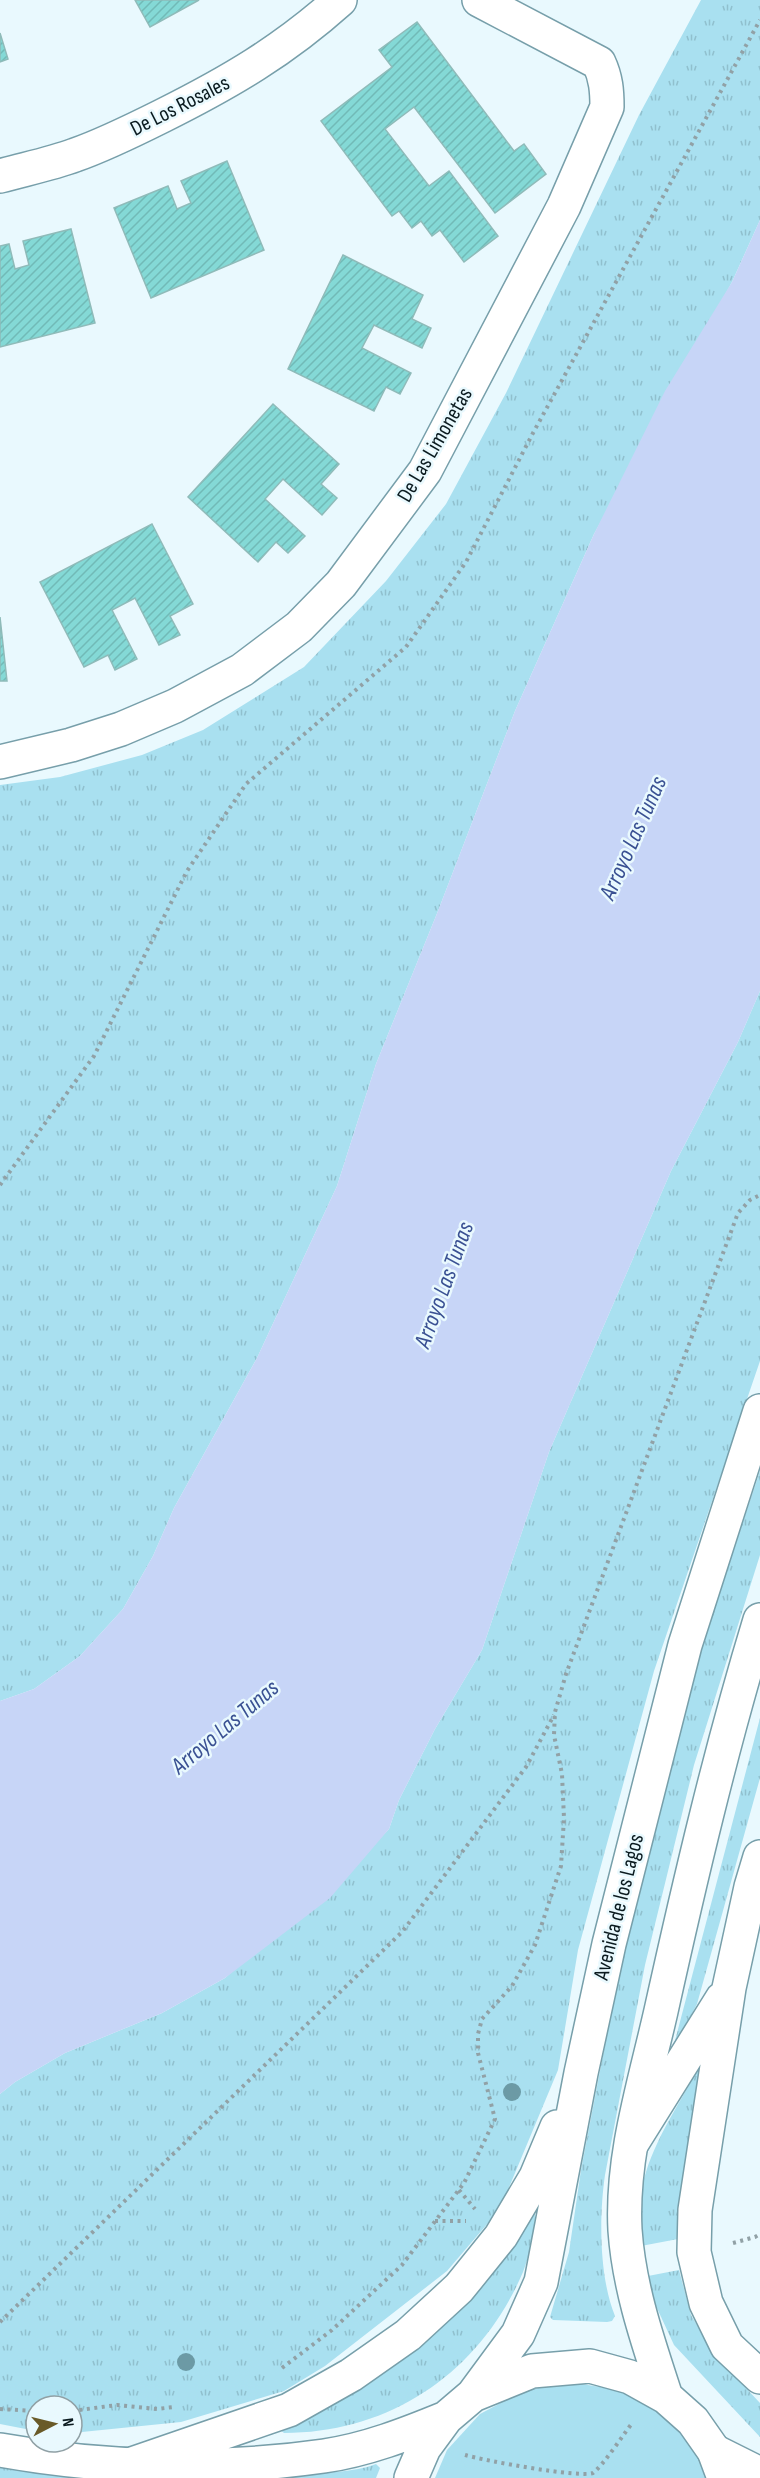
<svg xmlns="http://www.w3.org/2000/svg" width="760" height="2478" viewBox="0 0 760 2478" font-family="'Sofia Sans Condensed',sans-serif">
<defs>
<pattern id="grass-tufts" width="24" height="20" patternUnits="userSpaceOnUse" patternTransform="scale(1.5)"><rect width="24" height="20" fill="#a9e0f0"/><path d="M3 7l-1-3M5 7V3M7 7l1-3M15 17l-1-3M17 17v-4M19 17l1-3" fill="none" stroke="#90c0ce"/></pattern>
<pattern id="building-hatch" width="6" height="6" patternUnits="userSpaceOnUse" patternTransform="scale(1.5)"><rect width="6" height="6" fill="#84d9d6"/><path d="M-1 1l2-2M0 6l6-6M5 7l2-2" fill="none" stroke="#71bab7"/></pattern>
</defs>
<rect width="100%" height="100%" fill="#e9f9fe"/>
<!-- grass -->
<path fill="url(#grass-tufts)" d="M701,0H760V220L732,282L594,534L515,711L438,911L376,1064L337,1186L257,1358L174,1508L153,1556L123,1609L80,1656L34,1689L0,1701V785L60,777L142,755L203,730L304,667L386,581L446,504L506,393L639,115Z
M760,991V1361L654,1671L578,1950L558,2070L500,2209L447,2271L325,2366L284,2391L181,2422L72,2433V2406H36V2431L0,2424V2094L15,2082L65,2053L162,2013L225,1978L365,1854L389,1829L399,1800L435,1729L482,1650L549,1452L671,1171L738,1042Z
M760,1471V1555L694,1765L645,1965L605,2175C599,2216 599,2277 615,2316L612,2321L607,2322L553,2320L550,2317L569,2252L581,2170L621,1961L670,1762L702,1644Z
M760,1718V1778L697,2004L672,2052Z
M706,2055L688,2151L678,2239L641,2246C640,2223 638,2195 646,2172C659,2131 686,2093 706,2055Z
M532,2210L535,2212V2219C532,2236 530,2255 523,2272C481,2371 392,2433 284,2433L279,2429Z
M679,2270L691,2315L714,2354L760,2403V2437L674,2345L650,2293L648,2276Z
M376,2464L380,2468L376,2478H0V2466L301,2474C326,2472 353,2473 376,2464Z"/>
<!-- park -->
<path fill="#a9e0f0" d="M570,2382L618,2390L662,2413L695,2448L708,2478H435L447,2450L480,2414L523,2391Z"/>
<!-- water -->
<path fill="#c7d5f7" d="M760,220V991L738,1042L671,1171L549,1452L482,1650L435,1729L399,1800L389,1829L330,1898L225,1978L162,2013L65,2053L15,2082L0,2094V1701L34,1689L80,1656L123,1609L153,1556L174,1508L257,1358L337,1186L376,1064L438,911L515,711L594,534L665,391L732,282Z"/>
<!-- building -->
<path fill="url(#building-hatch)" stroke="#8fbbb9" stroke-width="1.5" d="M135,0H199L150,27Z
M417,22L514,151L524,144L546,174L495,213L414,107L385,129L429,186L449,171L498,236L464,262L440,230L432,236L421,221L412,228L399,211L392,216L321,121L392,67L379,50Z
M0,33L8,59L0,62Z
M227,161L264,250L151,298L114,208L168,186L177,209L191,203L181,181Z
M71,229L95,323L0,347V246L9,244L15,269L29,265L23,241Z
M343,255L423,295L412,319L431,328L422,348L374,325L362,348L411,373L400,394L386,387L374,411L288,369Z
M273,404L339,464L321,484L337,498L322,515L283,479L265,499L305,536L288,553L276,542L258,562L188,497Z
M152,524L193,604L170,616L180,635L159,645L135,598L112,610L137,659L115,670L108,655L84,667L40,582Z
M0,617L7,681H0Z"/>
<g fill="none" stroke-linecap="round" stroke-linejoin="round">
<!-- street casing -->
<g stroke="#779faa" stroke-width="36">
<path id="street" d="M0,176C25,169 51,164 75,155C104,145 134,130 162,116C230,82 283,51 340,0
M0,762L71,745L121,729L175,706L242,670L299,627L341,584L425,471L564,206L607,107C607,91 606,78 599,63L479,0
M760,1857L751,1887L729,1988L695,2210L694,2252L706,2303L727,2346L760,2377
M632,2143L722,1999
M714,2451L760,2474"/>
</g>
<!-- secondary casing -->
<g stroke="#779faa" stroke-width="36">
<path id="secondary" d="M473,2395L518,2334L541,2282L581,2073L609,1944L685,1645L760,1411
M666,2397C648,2342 629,2288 625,2230C621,2156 645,2082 661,2011C690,1880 721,1748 760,1620
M0,2450C105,2469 218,2471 324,2456C366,2450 407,2434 446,2418
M129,2465L289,2410L351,2375L408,2335L459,2288L501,2236L536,2177L557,2127
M411,2478L424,2448L446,2418L473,2395L532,2371L590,2366L630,2377L666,2397L693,2421L714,2451L724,2478"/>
</g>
<!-- path -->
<path stroke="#91a1a6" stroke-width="4" stroke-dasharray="3 4.5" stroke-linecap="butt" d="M0,1185L94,1056L187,871L246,784L406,647L466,562L533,433L760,20
M459,2190L475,2209
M435,2221H466
M733,2243L755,2237L760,2234
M0,2322L402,1932L526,1767L554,1715
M282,2368L332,2330L402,2265L464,2183L495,2119L478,2053V2034L482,2019L512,1986L535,1945L561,1866L564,1818L562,1774L554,1735L555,1712L566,1674L738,1213L750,1200L760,1195
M0,2409L36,2411
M72,2411L117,2405L157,2409L174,2407
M465,2455C486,2461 579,2478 593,2473C606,2462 622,2436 633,2422"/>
<!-- street -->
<use href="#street" stroke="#fff" stroke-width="33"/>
<!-- secondary -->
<use href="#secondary" stroke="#fff" stroke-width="33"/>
</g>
<!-- trees -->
<g fill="#6c9aa5">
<circle cx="512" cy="2092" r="9"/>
<circle cx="186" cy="2362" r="9"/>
</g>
<g text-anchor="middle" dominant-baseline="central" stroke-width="5" stroke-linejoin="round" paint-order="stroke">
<!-- street labels -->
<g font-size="22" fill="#0b1b20" stroke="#e9f9fe">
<text transform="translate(180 106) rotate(-27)">De Los Rosales</text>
<text transform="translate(435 445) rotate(-60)">De Las Limonetas</text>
<text transform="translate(619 1907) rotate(-76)">Avenida de los Lagos</text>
</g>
<!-- water labels -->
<g font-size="24" font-style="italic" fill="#3a5193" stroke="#e9f9fe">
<text transform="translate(633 838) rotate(-66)">Arroyo Las Tunas</text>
<text transform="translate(444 1285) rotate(-70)">Arroyo Las Tunas</text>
<text transform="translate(225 1727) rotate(-40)">Arroyo Las Tunas</text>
</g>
</g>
<!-- north arrow -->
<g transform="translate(54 2424) rotate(83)"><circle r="28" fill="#e9f9fe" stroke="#90a0a5" stroke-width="1.5"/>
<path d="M0-4.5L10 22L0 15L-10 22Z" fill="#695a28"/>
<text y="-9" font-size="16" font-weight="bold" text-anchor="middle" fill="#0b1b20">N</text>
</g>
</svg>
